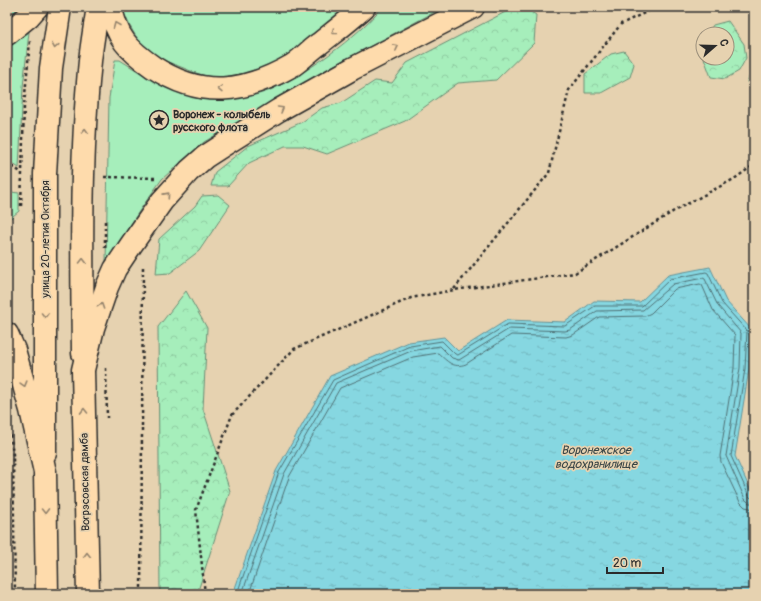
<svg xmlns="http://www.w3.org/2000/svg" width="761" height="601" viewBox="0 0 761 601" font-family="Pangolin,sans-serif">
<defs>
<pattern id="forest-crowns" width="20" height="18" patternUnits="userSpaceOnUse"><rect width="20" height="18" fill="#a6eebb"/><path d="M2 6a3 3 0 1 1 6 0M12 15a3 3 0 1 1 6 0" fill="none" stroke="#8fcca1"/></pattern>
<pattern id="water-ripples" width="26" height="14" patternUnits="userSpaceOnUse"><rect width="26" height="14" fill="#86d7e1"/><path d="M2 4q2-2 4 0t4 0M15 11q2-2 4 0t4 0" fill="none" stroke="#74b9c1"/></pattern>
</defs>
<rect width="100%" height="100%" fill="#e6d2b0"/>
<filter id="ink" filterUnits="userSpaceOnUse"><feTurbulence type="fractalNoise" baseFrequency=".025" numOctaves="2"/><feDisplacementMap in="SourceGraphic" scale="8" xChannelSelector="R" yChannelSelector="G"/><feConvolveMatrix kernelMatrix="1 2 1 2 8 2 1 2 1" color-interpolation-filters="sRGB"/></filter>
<g filter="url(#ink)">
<!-- grass -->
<path fill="#a6eebb" stroke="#688c73" d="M7,7H19L7,19Z
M123,7H353C313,39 268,82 213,77C202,76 191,71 181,67C147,55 136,43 123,10Z
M382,7H444L333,66L204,142L162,179L142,207L106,262L109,98L115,60H120C144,75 171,93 199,98C221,102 246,99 268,91C302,77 359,36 382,7Z
M29,32L23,87L19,168L7,160V47Z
M7,166L11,168V192L19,193V211L7,221Z"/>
<!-- forest -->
<path fill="url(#forest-crowns)" stroke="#688c73" d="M515,7H524L536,15L534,43L496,80L458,83L405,121L327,154L303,146H285L249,163L228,186H211L215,172L248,146L302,122L322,108L341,103L375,81L392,83L407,63Z
M728,21L744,44L746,58L739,71L725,79L711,77L704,58H727V34H708L713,25Z
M624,51L634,64L630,77L601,93H585V74L611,54Z
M753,68H754V91L747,82Z
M218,195L230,205L199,251L170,273L156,274L159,239L195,206L202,196Z
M186,291L207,328L203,409L230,491L197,594H160L158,327Z"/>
<!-- water -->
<path fill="url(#water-ripples)" stroke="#629298" d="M710,267L726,301L751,329L749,369L735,456L754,498V594H233L276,471L330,376L409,342L444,337L458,351L507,320L565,322L594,301L640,302L668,275Z"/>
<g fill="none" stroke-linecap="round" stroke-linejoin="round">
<!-- shore -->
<path stroke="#4f7074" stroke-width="1" d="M237,594L279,472L333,380L410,346L442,341L455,354L458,355L508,324L565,326L595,306H642L670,279L706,272L708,273L722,303L747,331L745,369L731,456L749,496L751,498H754
M242,594L284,474L336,383L411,351L440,346L452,358L459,360L509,329L565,331L570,330L597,311L643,310L673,284L703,278L705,279L718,306L741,333L740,368L726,456L745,499L749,503H754
M249,594L289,477L340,388L413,357L438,353C447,361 453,369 466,364L511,335L566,337L573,335L599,317L645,316L651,313L675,289L700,284L702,285L713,310L735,335L734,368L720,456L721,462L740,502L745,507L754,509"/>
<!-- primary casing -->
<g stroke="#2b2b2b" stroke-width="25">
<path id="primary" d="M111,7C116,38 129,50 153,67C202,99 244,93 293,65C302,59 310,50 319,44C334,32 350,20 364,7
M7,34L29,16L37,7
M83,353C82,256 80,158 90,61C92,43 95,25 98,7
M45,453V174L51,68L60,7"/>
</g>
<!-- trunk casing -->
<g stroke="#2b2b2b" stroke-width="25">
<path id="trunk" d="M7,334L14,350L31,410L45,472L47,594
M88,594L83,370L93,328L107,287L115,269L131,245L162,201L189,171L205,157L222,146L279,110L352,69L473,7"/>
</g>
<!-- path -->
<path stroke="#2b2b2b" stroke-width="2.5" stroke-dasharray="3 3" stroke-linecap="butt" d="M493,11L501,7
M7,163L22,173
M104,177L156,178
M21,206L24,106L30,41
M105,221V248
M454,289L549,173L569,90L621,24L657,7
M106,368L107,418
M7,411L13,454L15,594
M141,594L143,265
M205,594L196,510L232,415L294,349L411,298L454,290L575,273L674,211L734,179L754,165"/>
<!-- primary -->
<use href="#primary" stroke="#fedbac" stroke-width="22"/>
<!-- trunk -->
<use href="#trunk" stroke="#fedbac" stroke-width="22"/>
</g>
<!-- one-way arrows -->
<defs><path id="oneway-chevron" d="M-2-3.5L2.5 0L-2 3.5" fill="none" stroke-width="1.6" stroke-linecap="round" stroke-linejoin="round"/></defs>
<g stroke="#94836c">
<use href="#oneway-chevron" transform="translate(116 25) rotate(-112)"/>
<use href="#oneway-chevron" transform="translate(334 32) rotate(142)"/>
<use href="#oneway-chevron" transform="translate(55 46) rotate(99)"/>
<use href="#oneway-chevron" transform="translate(396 47) rotate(-27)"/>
<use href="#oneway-chevron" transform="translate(220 89) rotate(-179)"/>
<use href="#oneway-chevron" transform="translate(281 109) rotate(-30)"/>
<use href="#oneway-chevron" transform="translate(85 131) rotate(-88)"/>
<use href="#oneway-chevron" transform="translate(167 195) rotate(-48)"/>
<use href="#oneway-chevron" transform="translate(83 261) rotate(-89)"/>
<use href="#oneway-chevron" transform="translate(101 306) rotate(-71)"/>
<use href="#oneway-chevron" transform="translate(45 315) rotate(90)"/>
<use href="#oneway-chevron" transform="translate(24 384) rotate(74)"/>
<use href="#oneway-chevron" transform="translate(84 411) rotate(-91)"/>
<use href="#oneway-chevron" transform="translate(45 511) rotate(89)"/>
<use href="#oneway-chevron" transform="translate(87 555) rotate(-91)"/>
</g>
</g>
<!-- icons -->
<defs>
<g id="sight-ring" transform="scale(1)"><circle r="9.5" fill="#e6d2b0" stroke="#2b2b2b" stroke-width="1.5"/><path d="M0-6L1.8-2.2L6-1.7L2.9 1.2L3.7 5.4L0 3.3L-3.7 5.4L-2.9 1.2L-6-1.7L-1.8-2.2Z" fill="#2b2b2b"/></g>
</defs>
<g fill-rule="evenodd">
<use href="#sight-ring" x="159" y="120"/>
</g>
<g text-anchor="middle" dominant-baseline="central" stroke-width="3.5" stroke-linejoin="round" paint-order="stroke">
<!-- poi labels -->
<g font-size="11" font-weight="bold" fill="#2b2b2b" stroke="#e6d2b0" text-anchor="start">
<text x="173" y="114">Воронеж - колыбель<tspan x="173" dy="13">русского флота</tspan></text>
</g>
<!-- street labels -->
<g font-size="11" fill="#2b2b2b" stroke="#e6d2b0">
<text transform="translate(45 239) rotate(-90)">улица 20-летия Октября</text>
<text transform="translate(85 482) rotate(-91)">Вогрэсовская дамба</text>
</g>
<!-- water labels -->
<g font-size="12" font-style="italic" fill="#394546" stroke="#e6d2b0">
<text x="596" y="450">Воронежское<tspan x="596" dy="14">водохранилище</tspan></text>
</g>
</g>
<!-- margin -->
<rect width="761" height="601" fill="none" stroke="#e6d2b0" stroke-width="24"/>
<rect x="12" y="12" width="737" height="577" fill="none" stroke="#2b2b2b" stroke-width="1.5" filter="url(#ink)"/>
<!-- north arrow -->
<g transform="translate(715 46) rotate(70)"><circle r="19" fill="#e6d2b0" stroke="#9b8f7b"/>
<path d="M0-3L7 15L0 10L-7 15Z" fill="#2b2b2b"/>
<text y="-6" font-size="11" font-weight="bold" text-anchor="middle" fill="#2b2b2b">С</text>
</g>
<!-- scale -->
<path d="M607 567v6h56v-6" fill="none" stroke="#2b2b2b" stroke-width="2"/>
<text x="613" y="567" font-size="12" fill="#2b2b2b" stroke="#e6d2b0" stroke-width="3" paint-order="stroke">20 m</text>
</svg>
